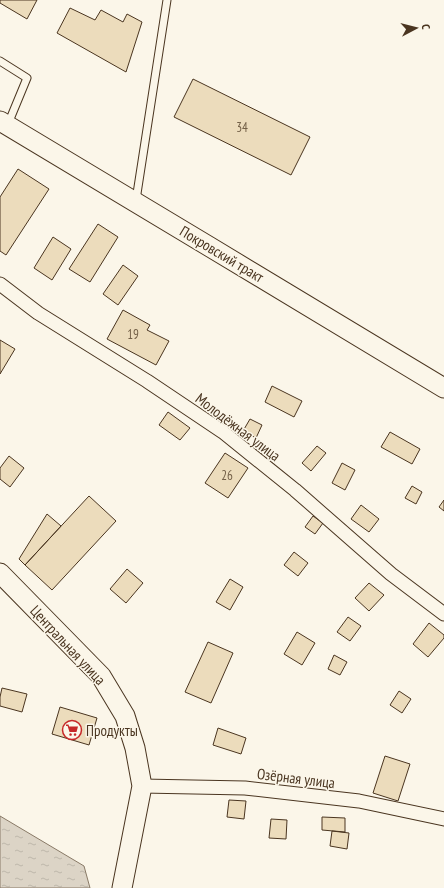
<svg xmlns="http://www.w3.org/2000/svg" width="444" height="888" viewBox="0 0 444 888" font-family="'PT Sans Narrow',sans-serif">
<defs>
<pattern id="water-ripples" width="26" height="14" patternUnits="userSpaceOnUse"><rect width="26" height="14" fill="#dcd4c6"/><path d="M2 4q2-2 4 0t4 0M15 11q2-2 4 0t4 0" fill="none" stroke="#beb7aa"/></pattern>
</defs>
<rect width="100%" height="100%" fill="#fbf6e9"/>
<!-- water -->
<path fill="url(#water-ripples)" stroke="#887966" d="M0,816L84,866L90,888H0Z"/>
<!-- building -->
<path fill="#ecdcbc" stroke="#4a3520" d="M0,0H37L27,19L0,3Z
M70,8L95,20L101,10L123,22L127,14L142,22L126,72L57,33Z
M193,79L310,137L291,175L174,117Z
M18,169L49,189L6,255L0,251V197Z
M98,224L118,237L90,282L69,269Z
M53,237L71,249L52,280L34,268Z
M123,265L138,276L118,305L103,294Z
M123,310L150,325L147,330L169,341L156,365L107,339Z
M0,340L15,349L0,374Z
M272,386L302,401L294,417L265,402Z
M168,412L190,428L180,440L159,425Z
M250,419L262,425L256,438L243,431Z
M390,432L420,449L412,464L381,447Z
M317,446L326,453L311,471L302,463Z
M225,453L248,468L228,498L205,483Z
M9,456L24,468L10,487L0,479V468Z
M342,463L355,470L345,490L332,483Z
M412,486L422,492L416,504L405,498Z
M89,496L116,521L52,590L25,565Z
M444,500V511L439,507Z
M361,505L379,519L369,532L351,519Z
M47,514L61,526L25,565L19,559Z
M313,516L323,523L315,534L305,527Z
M294,552L308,563L298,576L284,565Z
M127,569L143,583L126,603L110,589Z
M230,579L243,587L230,610L216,602Z
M369,583L384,595L369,611L355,598Z
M348,617L361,626L350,641L337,632Z
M429,623L444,635V638L428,657L413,644Z
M297,632L315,643L302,665L284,654Z
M208,642L233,653L211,703L185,692Z
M334,655L347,662L340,675L328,669Z
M2,688L27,694L22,712L0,706V697Z
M399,691L411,699L402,713L390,705Z
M60,707L97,718L89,745L52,734Z
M218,728L246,738L241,754L213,745Z
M385,756L410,764L398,801L373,793Z
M229,800L246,801L244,819L227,817Z
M322,817L345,818V832L322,830Z
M271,819L287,820L286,839L269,838Z
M332,831L349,833L347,849L330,846Z"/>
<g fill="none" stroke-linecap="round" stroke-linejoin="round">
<!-- lane casing -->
<g stroke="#4a3520" stroke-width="9">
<path id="lane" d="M0,61L27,78L8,124
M136,200L167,0"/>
</g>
<!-- street casing -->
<g stroke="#4a3520" stroke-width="15">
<path id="street" d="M0,284L38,313L147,381L223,432L295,490L391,574L444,614
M142,786L245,788L359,801L444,819"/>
</g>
<!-- secondary casing -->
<g stroke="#4a3520" stroke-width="21">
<path id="secondary" d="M0,121L210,247L444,388
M0,573L101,676L125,716L135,748L142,786L122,888"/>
</g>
<!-- lane -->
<use href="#lane" stroke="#fbf6e9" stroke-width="7"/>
<!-- street -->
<use href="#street" stroke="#fbf6e9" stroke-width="13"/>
<!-- secondary -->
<use href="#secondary" stroke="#fbf6e9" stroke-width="19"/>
</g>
<!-- icons -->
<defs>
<g id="supermarket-ring" transform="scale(1)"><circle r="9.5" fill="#fbf6e9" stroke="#c62828" stroke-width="1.5"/><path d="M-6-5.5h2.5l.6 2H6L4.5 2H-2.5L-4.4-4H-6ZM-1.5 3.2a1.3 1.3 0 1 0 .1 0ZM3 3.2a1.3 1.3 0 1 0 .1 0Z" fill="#c62828"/></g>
</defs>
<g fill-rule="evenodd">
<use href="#supermarket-ring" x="72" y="730"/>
</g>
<g text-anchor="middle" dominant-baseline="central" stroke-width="3" stroke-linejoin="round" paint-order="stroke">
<!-- number labels -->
<g font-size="13" fill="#725f47">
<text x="242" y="127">34</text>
<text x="133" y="334">19</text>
<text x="227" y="475">26</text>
</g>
<!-- street labels -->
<g font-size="15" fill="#4a3520" stroke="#fbf6e9">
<text transform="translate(222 254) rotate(31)">Покровский тракт</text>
<text transform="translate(238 427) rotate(37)">Молодёжная улица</text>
<text transform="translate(68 645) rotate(47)">Центральная улица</text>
<text transform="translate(296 778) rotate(7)">Озёрная улица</text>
</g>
<!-- poi labels -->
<g font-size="15" fill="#4a3520" stroke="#fbf6e9" text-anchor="start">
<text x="86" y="730">Продукты</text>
</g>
</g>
<!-- north arrow -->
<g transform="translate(416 28) rotate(83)" stroke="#fbf6e9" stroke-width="3" paint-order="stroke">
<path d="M0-3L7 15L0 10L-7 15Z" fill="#4a3520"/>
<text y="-6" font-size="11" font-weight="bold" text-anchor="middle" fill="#4a3520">С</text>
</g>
</svg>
